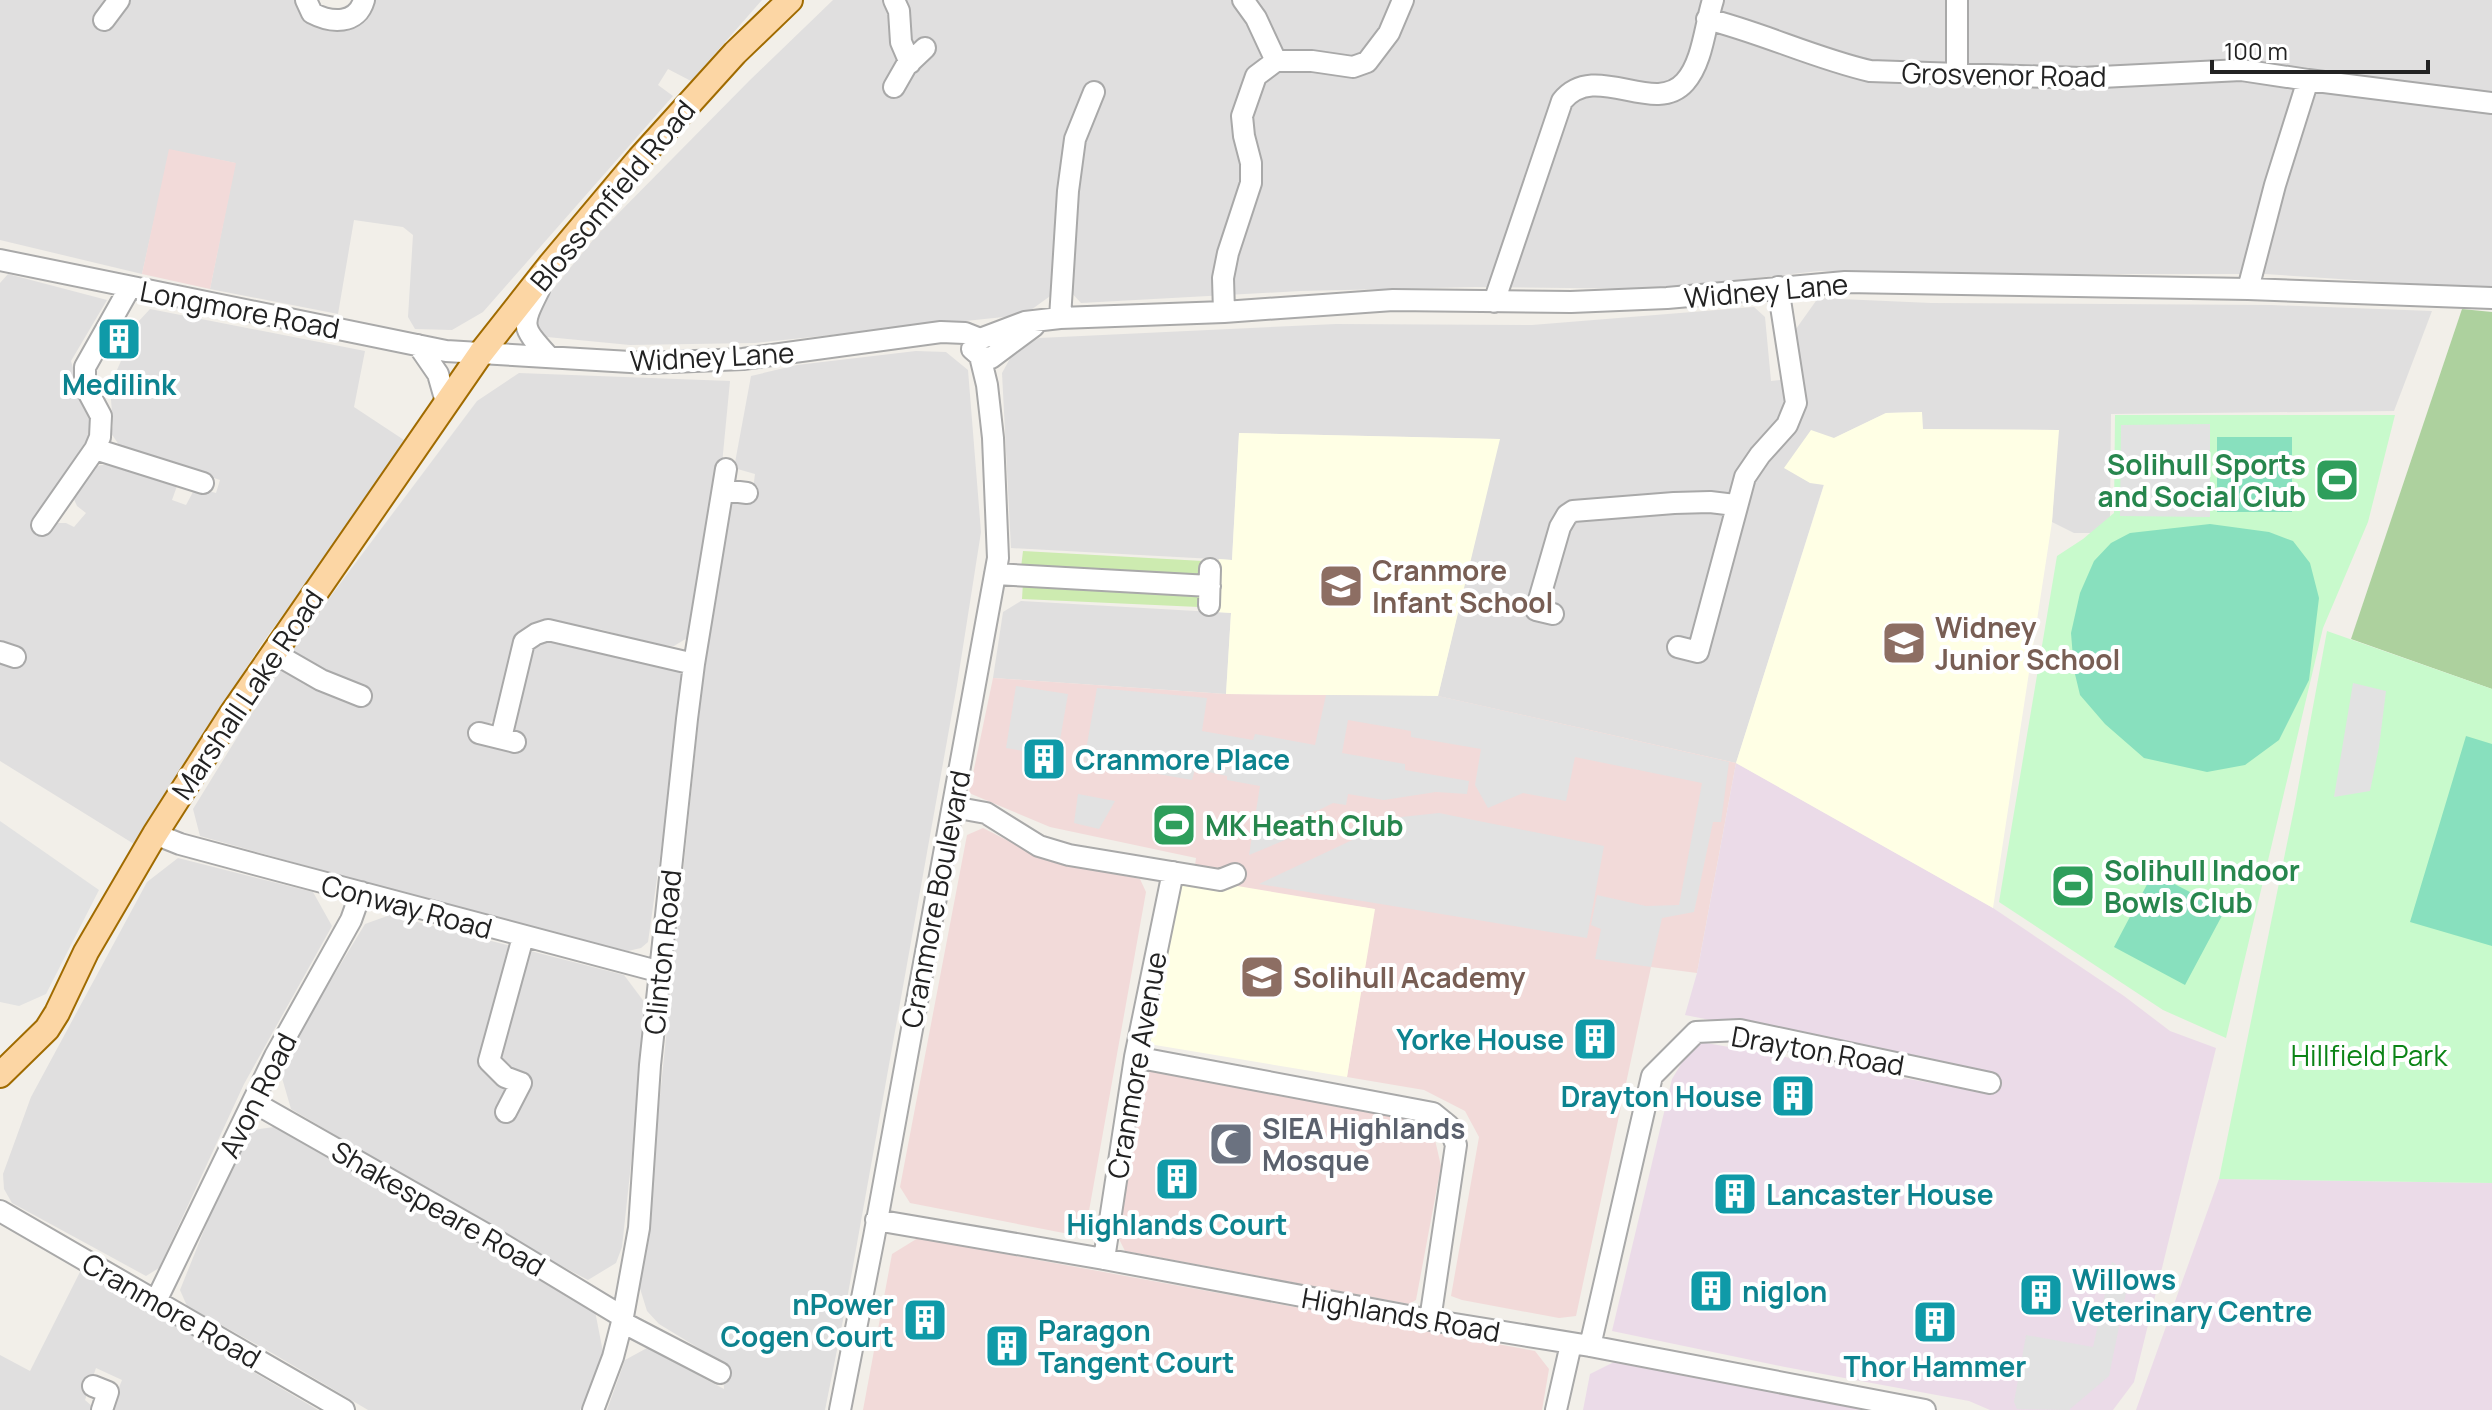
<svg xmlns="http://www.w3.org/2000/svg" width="2492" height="1410" viewBox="0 0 2492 1410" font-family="Manrope,sans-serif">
<rect width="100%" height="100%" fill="#f2efe9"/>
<!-- residential -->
<path fill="#e0dfdf" d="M0,0H295L302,18L318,27H345L358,22L370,13L373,0H762L691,81L668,69L658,85L673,96L483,312L452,330L415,329L408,317L413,235L403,227L354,220L338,314L210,289L235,163L170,150L142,274L0,240Z
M833,0H2492V289L2265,274H1928L1819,271L1656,289L1475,287L1301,291L1081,303L1069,290L1053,294L1024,315L755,343L630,345L547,337L538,329L533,321L535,311L597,235L750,80Z
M8,274L107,300L71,361L79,389L92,411L94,428L33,526L47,533L57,523H66L74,527L86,513L77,506L73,497L95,466L110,464L172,480L177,486L172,500L186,505L193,492L198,488L216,493L220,480L121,448L111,433L113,426L110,386L138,322L150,309L365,351L354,407L404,440L356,514L261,645L134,844L0,761V283Z
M1818,298L1931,303L2271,305L2432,311L2394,411L2111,414L2110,518L2098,533H2074L2052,522L2058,430L1922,429V412L1886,413L1834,438L1824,484L1736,763L1438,696L1499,439L1239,433L1232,560L1011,548L1002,373L1013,353L1039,338L1336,324L1532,325L1754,307L1765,317L1771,381L1799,378L1791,336Z
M916,351L946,352L968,370L981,532L957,685L846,1305L825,1410H607L625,1360L647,1348L724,1389L723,1363L659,1324L647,1311L638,1282L645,1242L707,639L730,507L734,502L751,504L755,474L734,468L751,376L797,365Z
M519,373L730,381L722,464L718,465L703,544L689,637L674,646L656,645L603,630L545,621L534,623L519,634L513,644L493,721L488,724L479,723L474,743L515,752L521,734L512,731L510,725L533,647L543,641L684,670L664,829L648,942L641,948L628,951L485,916L200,836L193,809L294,645L477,401Z
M1021,601L1231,613L1226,694L993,678L1003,612Z
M178,858L313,892L332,926L244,1084L159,1268L146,1276L12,1203L4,1189L3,1174L31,1097L147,882Z
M390,915L624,975L648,1007L622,1247L616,1263L588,1280L518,1243L291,1109L280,1071L300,1031L365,924Z
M274,1127L595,1311L603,1352L590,1389L580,1410H368L272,1353L187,1306L180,1290L215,1203L252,1130Z
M81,1270L318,1410H110L122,1380L96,1368L85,1400L93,1407L92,1410H0V1355L30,1371Z"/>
<!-- commercial -->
<path fill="#f2dad9" d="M169,149L236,163L210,289L142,274Z
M993,678L1226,694L1438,696L1736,763L1697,973L1651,967L1576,1316L1559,1318L1462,1300L1451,1296L1479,1137L1465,1111L1424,1090L1347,1077L1374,909L1193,881L1196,858L1050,827L969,793Z
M983,828L1046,860L1140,879L1146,892L1087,1222L1074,1235L910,1203L900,1187L967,835Z
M1151,1070L1420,1120L1433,1131L1441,1166L1416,1300L1409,1304L1125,1251L1117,1235L1142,1086Z
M918,1238L1535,1351L1549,1369L1542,1410H863L892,1254Z"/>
<!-- industrial -->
<path fill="#ebdbe8" d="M1736,763L1993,908L2124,996L2170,1031L2216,1048L2134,1382L2113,1410H1990L1969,1401L1785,1367L1612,1331L1672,1079L1695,1041L1988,1093L1990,1075L1685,1015L1697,973Z
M2219,1179L2492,1183V1410H2136Z
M1614,1362L1782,1391L1873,1410H1583L1590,1374Z"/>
<!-- education -->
<path fill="#ffffe5" d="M1922,412L1923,429L2059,430L2052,522L1993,908L1736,763L1824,485L1810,483L1784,468L1811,430L1834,438L1886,413Z
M1239,433L1500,439L1438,696L1226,694L1231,613L1217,612L1219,559L1232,560Z
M1177,876L1375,909L1347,1077L1149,1044Z"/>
<!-- grass -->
<path fill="#cdebb0" d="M1023,551L1203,561L1198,575L1021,568Z
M1023,582L1203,592L1199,607L1022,599Z"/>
<!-- forest -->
<path fill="#add19e" d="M2462,309L2492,312V689L2351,639Z"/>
<!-- park -->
<path fill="#c8facc" d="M2115,415H2395L2368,522L2323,628L2226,1038L2163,1010L1999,902L2057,556L2083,539L2114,513Z
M2327,631L2492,689V1183L2219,1179L2295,804Z"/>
<!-- pitch -->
<path fill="#88e0be" d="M2217,437H2292V512H2217Z
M2210,524L2269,532L2293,541L2310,563L2319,598L2309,680L2279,740L2245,765L2207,772L2144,758L2105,724L2080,695L2074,670L2071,633L2080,593L2094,561L2111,543L2130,533Z
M2466,736L2492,744V946L2410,922Z
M2153,873L2225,910L2185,985L2114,947Z"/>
<!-- parking -->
<path fill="#e2e2e2" d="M2210,424V517L2120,516L2121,425Z
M2353,683L2386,691L2379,747L2370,791L2334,797Z
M1016,686L1068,694L1057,757L1006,748Z
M1097,688L1207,698L1202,731L1253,740L1255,734L1315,745L1326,695L1438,696L1729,762L1721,822H1713L1694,912L1662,918L1651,967L1595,959L1601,929L1591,925L1597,895L1646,906L1679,905L1702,783L1575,757L1566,801L1523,793L1488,808L1475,785L1481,749L1411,737V731L1348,720L1342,753L1405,764V770L1469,781L1467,794L1436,792L1384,800L1348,794L1346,805L1333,803L1319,810L1299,816L1297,835L1249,855L1260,786L1227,780V776L1195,769L1192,780L1084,761Z
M1078,794L1115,801L1099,829L1074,823Z
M1439,813L1604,846L1587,938L1259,884L1401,817Z
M0,821L99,890L46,994L19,1006L0,1002Z
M2112,1262L2125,1270L2128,1283L2109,1376L2069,1410L2017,1409L2014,1402L2026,1335L2093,1347Z"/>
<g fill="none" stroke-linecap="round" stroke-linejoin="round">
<!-- minor casing -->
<g stroke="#a9a9a9" stroke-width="24">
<path id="minor" d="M306,0L312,13C331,23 357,25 364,0
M894,0L899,11L901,42L910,63
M1243,0L1256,18L1276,61
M1957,0V75
M1707,19C1763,33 1814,58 1870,71L2081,78L2241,70L2308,80
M104,20L119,0
M894,87L906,66L925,48
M0,260L446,351L647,363L743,359L941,332L965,333L980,339
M2248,289L2275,185L2308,80L2492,103
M539,290C521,326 521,326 548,356
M1494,302L1562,101C1595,60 1654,117 1685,82C1703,62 1705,25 1713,0
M1224,312L1223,278L1228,253L1251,183V163L1244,136L1242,116L1256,76L1276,61H1312L1353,67L1367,62L1389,33L1403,0
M1060,318L1068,191L1075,139L1094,92
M980,339L1025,322L1060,318L1224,312L1393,300L1571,302L1667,298L1845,282L2248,289L2492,298
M418,345L438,374L446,402
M972,349L980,356L991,358L1034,326
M95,449L203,483
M723,490L747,493
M42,525L95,449L100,437L101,416L85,386V367L130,287
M995,574L1210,586
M1209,605L1210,569
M1553,614L1536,610L1560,527L1567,515L1573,511L1674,503L1710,502L1735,505
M1678,647L1698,652L1745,477L1760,455L1787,425L1796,403L1778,287
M0,652L15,657
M274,653L321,680L361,696
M479,733L515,742
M501,738L524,642L536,634L548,630L694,664
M953,807L986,813L1039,846L1069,855L1220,880L1235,874
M155,834L180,844L258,865L661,972
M1135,1057L1433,1113L1449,1126L1456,1145L1430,1320
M253,1102L489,1236L623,1317
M506,1112L521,1083L505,1077L489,1061L523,937
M0,1211L344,1410
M876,1220L1104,1259L1430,1320L1590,1346L1925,1410
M1104,1259L1135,1057L1173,872
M156,1301L275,1056L351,920L361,892
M622,1322L720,1373
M1590,1346L1652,1076L1696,1032L1740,1030L1990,1083
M93,1386L108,1392L102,1410
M593,1410L613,1357L622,1322L639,1228L650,1065L687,719L694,664L726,469
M840,1410L874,1237L998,558L993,438L987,385L980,356
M1556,1410L1571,1344"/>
</g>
<!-- major casing -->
<g stroke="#a06b00" stroke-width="28">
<path id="major" d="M0,1075L47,1029L57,1013L86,952L155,834L231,715L481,353L551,264L640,158L735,53L790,0"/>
</g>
<!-- minor -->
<use href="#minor" stroke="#fff" stroke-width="20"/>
<!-- major -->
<use href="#major" stroke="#fcd6a4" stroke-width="24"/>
</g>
<!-- icons -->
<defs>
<g id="building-square" transform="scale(2.3)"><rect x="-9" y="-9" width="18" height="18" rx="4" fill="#0f9aa8" stroke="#fff"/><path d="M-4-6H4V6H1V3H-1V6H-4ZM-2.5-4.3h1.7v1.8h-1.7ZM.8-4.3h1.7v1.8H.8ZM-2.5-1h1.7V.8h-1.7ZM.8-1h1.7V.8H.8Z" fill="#fff"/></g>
<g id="stadium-square" transform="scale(2.3)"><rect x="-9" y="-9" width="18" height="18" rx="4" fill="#2e9e5b" stroke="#fff"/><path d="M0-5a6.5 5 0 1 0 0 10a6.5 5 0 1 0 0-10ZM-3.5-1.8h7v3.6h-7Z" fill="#fff"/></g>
<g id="school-square" transform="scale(2.3)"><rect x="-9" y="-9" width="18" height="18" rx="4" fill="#8d6e63" stroke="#fff"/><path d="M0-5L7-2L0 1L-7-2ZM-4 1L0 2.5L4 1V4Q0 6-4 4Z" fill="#fff"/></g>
<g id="mosque-square" transform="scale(2.3)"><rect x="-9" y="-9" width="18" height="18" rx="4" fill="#6b7280" stroke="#fff"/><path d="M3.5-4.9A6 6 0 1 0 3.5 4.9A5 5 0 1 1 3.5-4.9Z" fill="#fff"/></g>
</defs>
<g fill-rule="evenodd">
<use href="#building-square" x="119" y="339"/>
<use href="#stadium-square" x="2337" y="480"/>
<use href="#school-square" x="1341" y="586"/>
<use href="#school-square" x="1904" y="643"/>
<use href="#building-square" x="1044" y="759"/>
<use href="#stadium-square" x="1174" y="825"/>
<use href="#stadium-square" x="2073" y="886"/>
<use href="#school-square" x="1262" y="977"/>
<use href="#building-square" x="1595" y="1039"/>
<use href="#building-square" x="1793" y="1096"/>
<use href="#mosque-square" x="1231" y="1144"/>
<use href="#building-square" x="1177" y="1179"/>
<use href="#building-square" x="1735" y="1194"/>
<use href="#building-square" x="1711" y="1291"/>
<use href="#building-square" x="2041" y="1295"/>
<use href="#building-square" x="925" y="1320"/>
<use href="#building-square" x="1935" y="1322"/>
<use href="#building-square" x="1007" y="1346"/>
</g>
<g text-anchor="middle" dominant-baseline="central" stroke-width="8" stroke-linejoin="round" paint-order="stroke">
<!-- street labels -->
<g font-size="28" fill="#222" stroke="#fff">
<text transform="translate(2004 74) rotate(1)">Grosvenor Road</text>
<text transform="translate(612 195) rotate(-50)">Blossomfield Road</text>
<text transform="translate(1766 290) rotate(-5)">Widney Lane</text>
<text transform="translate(240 309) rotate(11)">Longmore Road</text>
<text transform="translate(712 356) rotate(-3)">Widney Lane</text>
<text transform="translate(247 694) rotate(-56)">Marshall Lake Road</text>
<text transform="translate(935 899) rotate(-79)">Cranmore Boulevard</text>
<text transform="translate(407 906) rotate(15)">Conway Road</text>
<text transform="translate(662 952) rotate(-84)">Clinton Road</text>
<text transform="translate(1818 1050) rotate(10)">Drayton Road</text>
<text transform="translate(1136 1065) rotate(-80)">Cranmore Avenue</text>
<text transform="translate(257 1095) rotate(-63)">Avon Road</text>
<text transform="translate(439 1208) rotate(30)">Shakespeare Road</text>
<text transform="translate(172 1310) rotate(30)">Cranmore Road</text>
<text transform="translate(1401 1314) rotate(10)">Highlands Road</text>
</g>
<!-- culture labels -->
<g font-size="28" font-weight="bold" fill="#0d838f" stroke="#fff" text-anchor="start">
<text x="119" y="384" text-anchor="middle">Medilink</text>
<text x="1075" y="759">Cranmore Place</text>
<text x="1564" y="1039" text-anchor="end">Yorke House</text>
<text x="1762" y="1096" text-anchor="end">Drayton House</text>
<text x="1766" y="1194">Lancaster House</text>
<text x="1177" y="1224" text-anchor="middle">Highlands Court</text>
<text x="2072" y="1279">Willows<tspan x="2072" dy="32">Veterinary Centre</tspan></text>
<text x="1742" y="1291">niglon</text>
<text x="894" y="1304" text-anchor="end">nPower<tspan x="894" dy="32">Cogen Court</tspan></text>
<text x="1038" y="1330">Paragon<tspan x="1038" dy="32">Tangent Court</tspan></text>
<text x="1935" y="1366" text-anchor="middle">Thor Hammer</text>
</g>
<!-- leisure labels -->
<g font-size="28" font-weight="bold" fill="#27864d" stroke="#fff" text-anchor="start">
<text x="2306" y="464" text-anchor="end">Solihull Sports<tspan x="2306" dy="32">and Social Club</tspan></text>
<text x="1205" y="825">MK Heath Club</text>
<text x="2104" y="870">Solihull Indoor<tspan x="2104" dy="32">Bowls Club</tspan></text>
</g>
<!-- education labels -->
<g font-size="28" font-weight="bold" fill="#785e54" stroke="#fff" text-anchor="start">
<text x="1372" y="570">Cranmore<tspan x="1372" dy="32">Infant School</tspan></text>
<text x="1935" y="627">Widney<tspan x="1935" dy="32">Junior School</tspan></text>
<text x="1293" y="977">Solihull Academy</text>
</g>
<!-- park labels -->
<g font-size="28" fill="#0c8416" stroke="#fff">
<text x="2369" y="1055">Hillfield Park</text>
</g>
<!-- worship labels -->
<g font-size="28" font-weight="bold" fill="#5b616d" stroke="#fff" text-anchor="start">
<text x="1262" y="1128">SIEA Highlands<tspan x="1262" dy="32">Mosque</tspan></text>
</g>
</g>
<!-- scale -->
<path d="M2212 60v12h216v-12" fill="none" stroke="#222222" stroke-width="4"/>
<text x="2224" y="60" font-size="24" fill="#222222" stroke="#ffffff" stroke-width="6" paint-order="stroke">100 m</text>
</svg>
